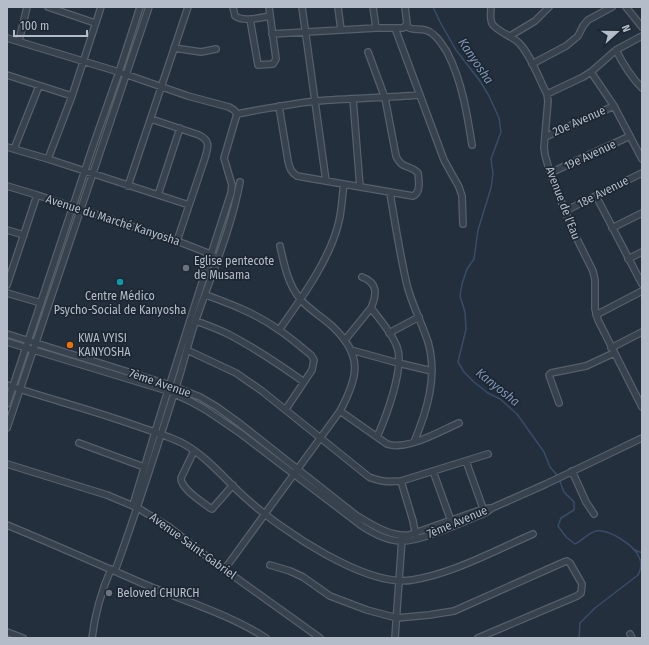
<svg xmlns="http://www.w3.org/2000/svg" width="649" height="645" viewBox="0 0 649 645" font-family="'Fira Sans Condensed',sans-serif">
<rect width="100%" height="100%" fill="#242f3e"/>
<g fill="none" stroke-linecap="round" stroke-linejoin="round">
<!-- stream -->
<path stroke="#394c67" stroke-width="1.5" d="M433,7L440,22L456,50L480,81L489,96L499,118L501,132L491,159L493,174L491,188L478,230L474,259L467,269L462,284L460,296L465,312L466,329L458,362L464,372L474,382L488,393L500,399L517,414L544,452L550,467L558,476
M559,479L564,492L574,502V510L561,518L558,526L566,537L575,544C582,541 588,533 596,531C609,529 634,545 639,557C642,563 641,570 638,575L595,608L580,623L579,638
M633,549L642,553"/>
<!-- minor casing -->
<g stroke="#565f6c" stroke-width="8">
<path id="minor" d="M48,7L95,23
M233,7L235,16C244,22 259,18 270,16
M302,7L326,181
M338,7L341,30
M373,7L376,28
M491,7C491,13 489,20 493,25C499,32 511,36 518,42C530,53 539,79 547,94L548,101L544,147L545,155L550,173L573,231L593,271L595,280V309L598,320L642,407
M626,7L642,27
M250,19L258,65L273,64L276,59L269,7
M406,26C413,33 424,25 434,35C440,40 443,46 447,52C462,81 467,113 472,145
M395,28L444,160L459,187L462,196L463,224
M272,34L376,28H403L407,24L405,7
M510,36L535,21L549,7
M7,38L119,72L188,96L229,107L234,110L237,114L224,158L232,185L231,193C197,297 164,401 133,505
M19,41L27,7
M174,48L201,52L216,49
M616,50C623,64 630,76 642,88
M532,64L566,46L578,36L583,26L588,20L612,7
M591,72L614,106L642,159
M7,75L72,96
M547,94L583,77L591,72L616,50L642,36
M353,99L360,187
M279,106L288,161C290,169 291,172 297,176L413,196C421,193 419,180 418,173C410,164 402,170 396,156L385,98L368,52
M237,114C263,109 289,104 316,101C350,98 385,98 420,95
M151,119L199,135C211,141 208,147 205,158L177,241
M545,137L614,106
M7,147L48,159L189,205
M14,149L39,86
M48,159L72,96L101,7
M550,173L630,136
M7,186L37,195L177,241L213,255
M128,186L188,7
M390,193C395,223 400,255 407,285C412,305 422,323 428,342C438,376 427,411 414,442
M158,195L180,128
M596,196L642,284
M565,211L642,173
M612,228L642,213
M7,230L24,235
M628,259L642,252
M362,277C378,283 377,294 371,308C380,320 392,333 397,347C405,367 386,417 377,437
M7,285L37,195
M7,293L41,303
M206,295C231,304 257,314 279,330C291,338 301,347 311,355L314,360L312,370L286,409
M596,315L642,291
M196,321C207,325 218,329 228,334C255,348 280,365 304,382
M279,330C301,299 331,258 339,221C342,209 342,196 344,184
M389,333L419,317
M7,334L170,385L200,397L217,407L239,423L357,516C373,525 390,537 409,535L483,509L490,508
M345,340L371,308
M7,342L168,391L190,401L206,410L240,433L362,526C374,534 387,541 402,541C423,541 464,521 485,513L492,508L546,484L642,438
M611,348L642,332
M187,350L236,373L262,391L369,477C382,482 388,482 401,481L488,454
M351,350L398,363L432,371
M7,385C49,399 92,410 134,425C151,431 169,436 184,444C209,458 227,482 248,500C281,530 367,588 412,580C452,574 496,550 533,534
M559,403L550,378L549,375L551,373L586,366L614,353
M7,404L93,146L119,72L140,7
M340,411L387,444C407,451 440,431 459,423
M7,428L149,7
M79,443L144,467
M194,451L181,478C181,489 201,501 210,508L212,509L233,485
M466,461L484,511
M7,464L107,495L138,508L169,527L214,562L320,638
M433,471L451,521
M572,471L586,502L594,514
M401,481L413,521L416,536
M7,525C53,544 98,564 144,584C184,601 229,614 266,638
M270,565L290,571L303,577L330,596L367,610L397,618L429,615L454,611L564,562L567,561L570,563L582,584L581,593L577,596L478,638
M224,570L340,411C359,376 363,355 332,326C322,317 310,310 301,300C288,285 284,264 280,246
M115,571C137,510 157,448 176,387C182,370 186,352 191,335C207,284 230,235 240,182
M7,632L23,638
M630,634L632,638
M92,638C95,613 101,592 111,569
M395,638L402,538"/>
</g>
<!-- minor -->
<use href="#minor" stroke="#38414e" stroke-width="5.5"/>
</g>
<!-- markers -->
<g fill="#6b7280" stroke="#1d2633" stroke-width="1.5">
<circle cx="186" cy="268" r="4"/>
<circle cx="109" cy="593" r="4"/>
</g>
<circle fill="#0f9aa8" stroke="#1d2633" stroke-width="1.5" cx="120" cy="282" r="4"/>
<circle fill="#e8710a" stroke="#1d2633" stroke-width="1.5" cx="70" cy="345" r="4"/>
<g text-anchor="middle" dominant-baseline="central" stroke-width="3.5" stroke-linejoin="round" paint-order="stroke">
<!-- street labels -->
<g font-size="12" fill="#b4bcc9" stroke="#1d2633">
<text transform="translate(579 121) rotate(-24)">20e Avenue</text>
<text transform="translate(590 155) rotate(-25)">19e Avenue</text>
<text transform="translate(603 192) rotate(-27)">18e Avenue</text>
<text transform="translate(563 203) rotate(69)">Avenue de l'Eau</text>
<text transform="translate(113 220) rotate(18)">Avenue du Marché Kanyosha</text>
<text transform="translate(160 383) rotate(19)">7ème Avenue</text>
<text transform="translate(457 522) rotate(-23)">7ème Avenue</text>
<text transform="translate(193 546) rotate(36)">Avenue Saint-Gabriel</text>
</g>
<!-- poi labels -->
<g font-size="12" fill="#b4bcc9" stroke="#1d2633" text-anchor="start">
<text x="194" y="261">Eglise pentecote<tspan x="194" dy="14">de Musama</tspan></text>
<text x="120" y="296" text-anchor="middle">Centre Médico<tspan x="120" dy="14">Psycho-Social de Kanyosha</tspan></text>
<text x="78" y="338">KWA VYISI<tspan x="78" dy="14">KANYOSHA</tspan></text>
<text x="117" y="593">Beloved CHURCH</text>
</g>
<!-- water labels -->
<g font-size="13" font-style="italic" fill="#7c92b1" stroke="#1d2633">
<text transform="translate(476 61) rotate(56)">Kanyosha</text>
<text transform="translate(498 387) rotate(39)">Kanyosha</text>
</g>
</g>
<!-- border -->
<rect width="649" height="645" fill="none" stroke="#b4bcc9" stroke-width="16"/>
<!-- north arrow -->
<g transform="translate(617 32) rotate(69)" stroke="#1d2633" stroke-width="3" paint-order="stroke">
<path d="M0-3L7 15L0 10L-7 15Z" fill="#b4bcc9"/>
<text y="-6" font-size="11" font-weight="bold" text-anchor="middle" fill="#b4bcc9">N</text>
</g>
<!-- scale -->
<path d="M14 30v6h73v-6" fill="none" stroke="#b4bcc9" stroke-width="2"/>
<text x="20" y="30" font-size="12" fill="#b4bcc9" stroke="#1d2633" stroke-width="3" paint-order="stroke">100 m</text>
</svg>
